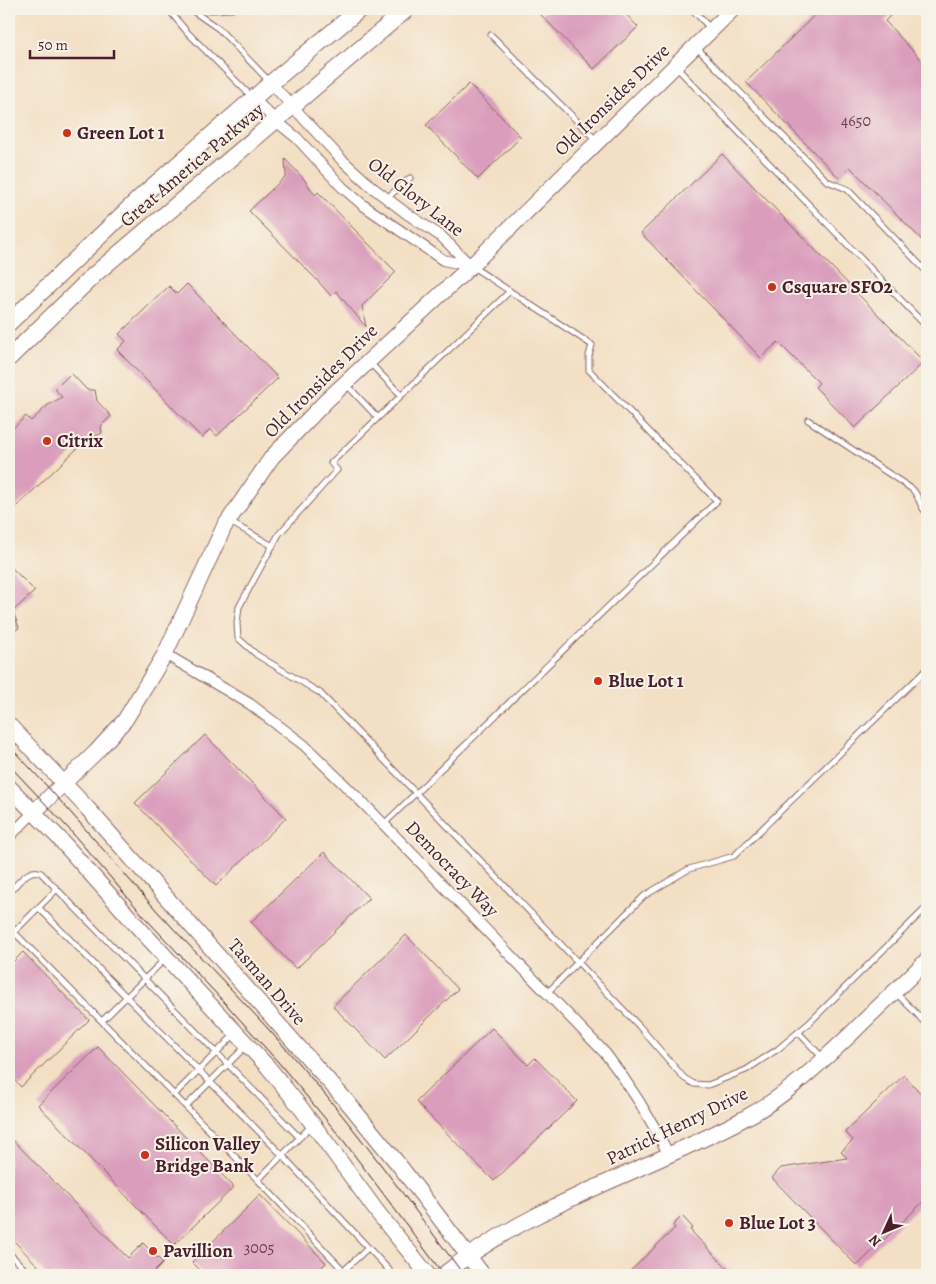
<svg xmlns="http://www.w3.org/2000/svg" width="936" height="1284" viewBox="0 0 936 1284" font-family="Alegreya,serif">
<rect width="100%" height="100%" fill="#f7f3e8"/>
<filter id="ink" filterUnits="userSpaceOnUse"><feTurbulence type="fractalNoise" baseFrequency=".02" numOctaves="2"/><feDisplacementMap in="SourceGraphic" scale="10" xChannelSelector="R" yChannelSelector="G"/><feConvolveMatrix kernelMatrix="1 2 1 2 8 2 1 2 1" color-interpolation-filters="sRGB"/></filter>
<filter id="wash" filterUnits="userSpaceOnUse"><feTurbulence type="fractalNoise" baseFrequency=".0096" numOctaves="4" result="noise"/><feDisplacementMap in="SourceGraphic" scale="20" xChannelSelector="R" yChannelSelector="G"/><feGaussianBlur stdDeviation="1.12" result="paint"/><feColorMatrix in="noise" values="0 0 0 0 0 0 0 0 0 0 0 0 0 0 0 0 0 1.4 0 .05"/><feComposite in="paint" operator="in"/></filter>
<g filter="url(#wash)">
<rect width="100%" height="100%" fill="#f3dfc4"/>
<g id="blocks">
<!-- building -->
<path fill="#da9ebc" d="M547,9H621L638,27L594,69L541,15Z
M821,9H885L891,15L885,21L927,66V245L850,167L839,178L746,82Z
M469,84L521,137L478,179L426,125Z
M722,154L924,362L855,428L815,387L819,383L778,342L761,358L641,233Z
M285,159L304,179L315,195L318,192L396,272L362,306L366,327L336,291L331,296L317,280L249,211L286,176Z
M187,284L278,378L217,436L210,429L202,438L117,350L126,341L119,334L169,286L177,294Z
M71,373L87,390H95L97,401L111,416L101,426L102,433L86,440L16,507L9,500V432L26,416L31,421L48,405L62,397L55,389Z
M9,565L35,591L13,611L19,628L9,634Z
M205,735L286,818L216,886L135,803Z
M324,852L369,898L296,969L251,922Z
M406,935L458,989L385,1060L333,1006Z
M23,952L89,1020L21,1087L9,1074V966Z
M492,1028L528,1065L535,1058L577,1101L494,1181L416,1102Z
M98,1047L234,1187L174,1245L38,1105Z
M904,1075L927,1100V1198L857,1266L772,1178L781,1168L847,1158L841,1152L853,1140L845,1132Z
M9,1136L128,1258L143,1243L163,1263L151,1275H47L9,1236Z
M260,1195L326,1263L314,1275H205L192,1262Z
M682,1216L693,1228L690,1230L734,1275H626L675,1228L673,1225Z"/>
</g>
</g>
<g filter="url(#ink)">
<use href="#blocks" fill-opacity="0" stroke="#856261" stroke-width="1"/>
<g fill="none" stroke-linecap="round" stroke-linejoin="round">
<!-- lane casing -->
<g stroke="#856261" stroke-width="7">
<path id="lane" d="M168,9L187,32L252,97
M190,9L219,29L269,81
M194,9L212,10L232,9
M692,9L710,28
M491,35L597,141
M696,47L827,181L847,189L927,272
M677,68L927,327
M387,198L410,178
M510,291L331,463L337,470L279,534L239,607L237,623L238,638L257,655L320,693L639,1026L684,1078L694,1084L708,1085L746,1070L778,1049L808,1024L927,907
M370,363L401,395
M346,384L378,418
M808,420L912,489C920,496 919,507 927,513
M230,522L273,546
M384,824L717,501L589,370V356L592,345L473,267
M9,892C17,885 29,866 41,873L299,1137
M39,908L282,1155L389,1270L383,1275
M14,932L258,1180L344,1271
M9,937L57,889
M547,993L644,896L689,869L734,856L927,669
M896,993L927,1024
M921,1019L927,1013
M102,1021L165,959
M798,1032L822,1057
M175,1094L235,1034
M186,1106L246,1046
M258,1180L312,1125
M9,1253L30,1275
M339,1275L368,1248"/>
</g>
<!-- street casing -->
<g stroke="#856261" stroke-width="12">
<path id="street" d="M271,83L341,159L373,188L406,213L442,237L470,265
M253,98L276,121L297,138L342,187L363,205L443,260L471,266
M165,654L250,704L304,745L365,805L605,1053C631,1086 650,1117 669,1155
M9,837L34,812"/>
</g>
<!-- secondary casing -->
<g stroke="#856261" stroke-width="17">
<path id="secondary" d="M9,725L88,809L349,1104L399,1165L483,1275
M9,787L58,837L138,927L268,1067L301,1108L378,1213L428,1275
M34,812L96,752L125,720L165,654L224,527L272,457L326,401L471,266L733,9
M443,1275C533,1203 645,1172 745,1118C785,1097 818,1065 851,1034C876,1009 902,985 927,960"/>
</g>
<!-- primary casing -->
<g stroke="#856261" stroke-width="18">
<path id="primary" d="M9,323L145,193L271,83L360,9
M9,358L95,274L407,9"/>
</g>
<!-- lane -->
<use href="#lane" stroke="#fff" stroke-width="5"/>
<!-- street -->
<use href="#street" stroke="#fff" stroke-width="10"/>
<!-- secondary -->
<use href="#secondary" stroke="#fff" stroke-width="15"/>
<!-- primary -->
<use href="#primary" stroke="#fff" stroke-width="16"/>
<!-- tram -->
<path stroke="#4a1f2b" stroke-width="1" d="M9,746C61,799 108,856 158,912C205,963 254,1011 299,1064C358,1131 410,1204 464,1275
M9,765L68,828L148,921L225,1003L279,1063L343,1140L444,1275"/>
</g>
</g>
<!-- markers -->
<g fill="#c8321e" stroke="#f7f3e8" stroke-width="2">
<circle cx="67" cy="133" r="5"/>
<circle cx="772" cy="287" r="5"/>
<circle cx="47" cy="441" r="5"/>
<circle cx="598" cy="681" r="5"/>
<circle cx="145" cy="1155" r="5"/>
<circle cx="729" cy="1223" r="5"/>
<circle cx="153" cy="1251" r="5"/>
</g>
<g text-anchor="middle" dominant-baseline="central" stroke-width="4" stroke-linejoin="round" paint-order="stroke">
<!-- number labels -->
<g font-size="16" fill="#6e3f4f">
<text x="856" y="121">4650</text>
<text x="259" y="1248">3005</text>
</g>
<!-- street labels -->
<g font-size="19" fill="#4a1f2b" stroke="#f7f3e8">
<text transform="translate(612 100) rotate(-44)">Old Ironsides Drive</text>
<text transform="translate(192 165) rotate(-40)">Great America Parkway</text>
<text transform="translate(416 197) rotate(38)">Old Glory Lane</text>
<text transform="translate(321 381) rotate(-45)">Old Ironsides Drive</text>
<text transform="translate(452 869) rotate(46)">Democracy Way</text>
<text transform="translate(267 982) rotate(49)">Tasman Drive</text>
<text transform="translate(677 1126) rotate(-26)">Patrick Henry Drive</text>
</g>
<!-- poi labels -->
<g font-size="19" font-weight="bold" fill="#4a1f2b" stroke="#f7f3e8" text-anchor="start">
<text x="77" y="133">Green Lot 1</text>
<text x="782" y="287">Csquare SFO2</text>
<text x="57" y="441">Citrix</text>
<text x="608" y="681">Blue Lot 1</text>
<text x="155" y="1144">Silicon Valley<tspan x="155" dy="22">Bridge Bank</tspan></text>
<text x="739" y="1223">Blue Lot 3</text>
<text x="163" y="1251">Pavillion</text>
</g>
</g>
<!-- margin -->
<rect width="936" height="1284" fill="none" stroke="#f7f3e8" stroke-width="30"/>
<!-- north arrow -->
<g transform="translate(884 1232) rotate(226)" stroke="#f7f3e8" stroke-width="4" paint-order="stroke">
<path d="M0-4L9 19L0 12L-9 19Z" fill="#4a1f2b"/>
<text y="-8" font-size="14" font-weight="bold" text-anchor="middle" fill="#4a1f2b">N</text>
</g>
<!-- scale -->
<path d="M30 50v8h84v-8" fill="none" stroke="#4a1f2b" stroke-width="2.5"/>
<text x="38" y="50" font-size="15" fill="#4a1f2b" stroke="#f7f3e8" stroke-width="4" paint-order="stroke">50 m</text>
</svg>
